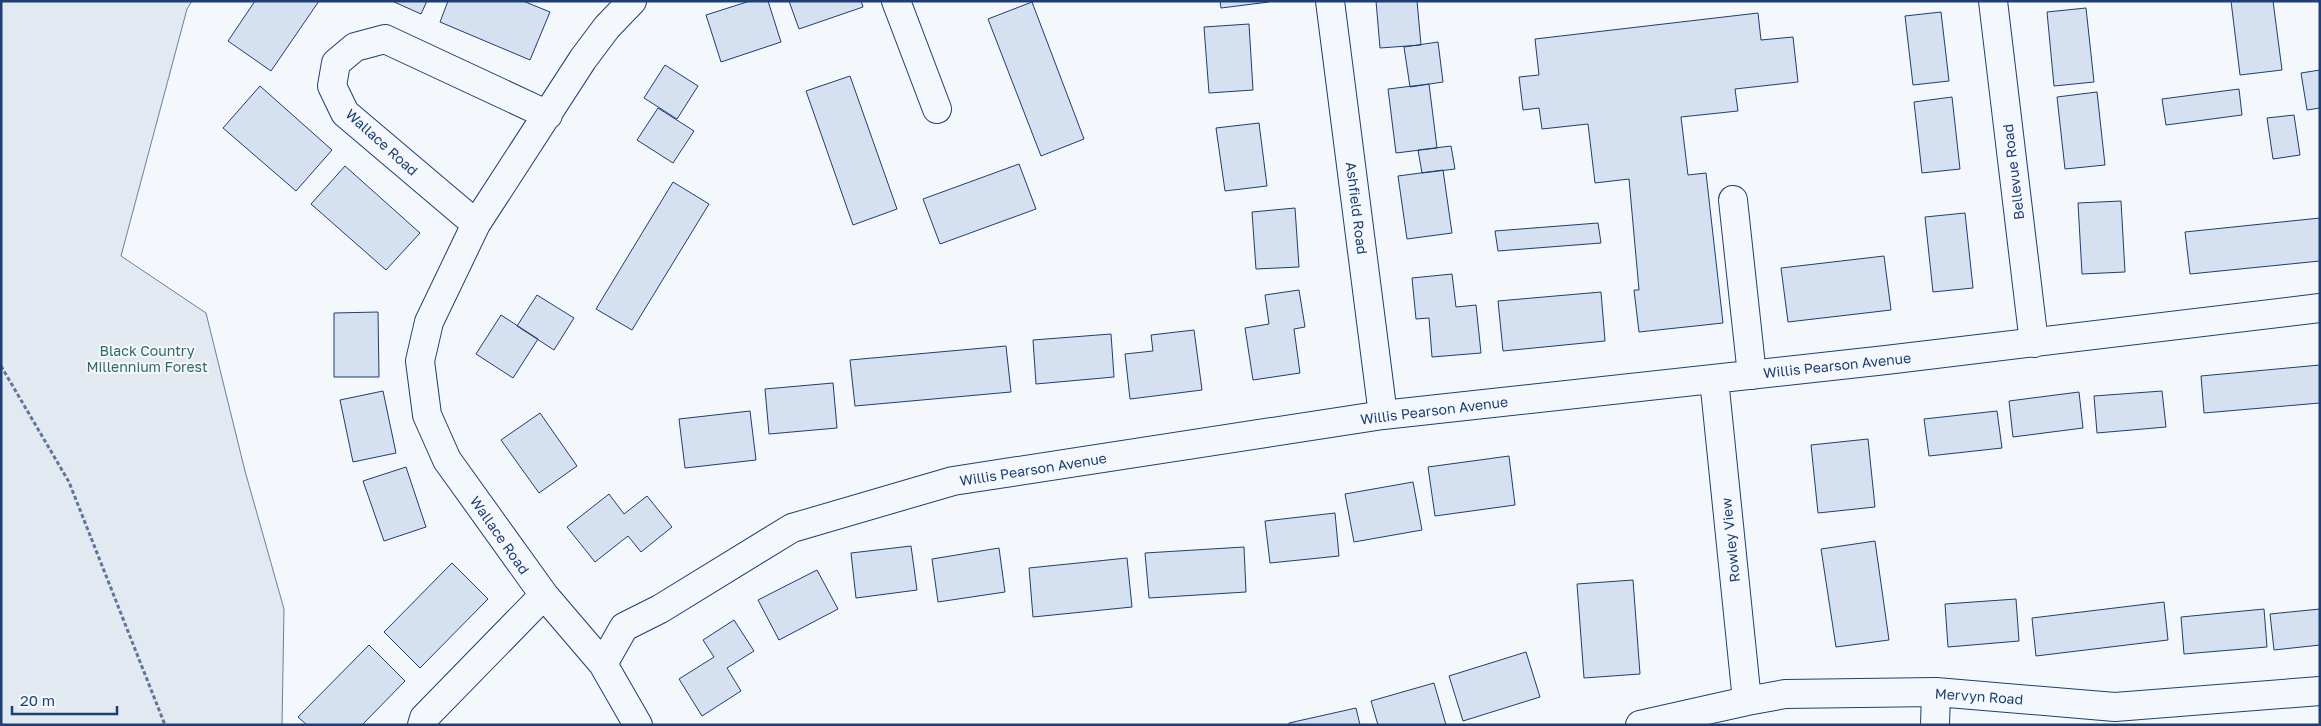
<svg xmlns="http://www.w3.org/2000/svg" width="2321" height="726" viewBox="0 0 2321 726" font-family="'Golos Text',sans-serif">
<rect width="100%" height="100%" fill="#f4f7fb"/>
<!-- green -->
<path fill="#e3e9f0" stroke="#687fa3" d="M1,1H192L187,9L121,256L206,313L245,471L284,609L282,725H1Z"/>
<!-- building -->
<path fill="#d5e0f0" stroke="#1d3f73" d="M255,1H319L271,71L228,41Z
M392,1H427L421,14Z
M448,1H523L550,12L530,60L440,22Z
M750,1H768L781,42L721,62L706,15Z
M789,1H861L863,7L799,29Z
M1220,1H1269V2L1221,8Z
M1376,1H1417L1421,45L1380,48Z
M2231,1H2273L2282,70L2240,75Z
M1032,2L1084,139L1041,156L988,19Z
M2086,8L2094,82L2054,86L2047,12Z
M1941,12L1949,81L1913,85L1905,16Z
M1758,13L1761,40L1793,37L1798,82L1735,89L1738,111L1681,117L1688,175L1706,173L1723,323L1639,332L1634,290H1639L1629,179L1595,183L1588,124L1542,129L1539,108L1523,110L1519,77L1539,75L1535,39Z
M1249,24L1253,90L1209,93L1204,27Z
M1438,42L1443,82L1410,87L1404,47Z
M665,65L698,86L677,119L644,98Z
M2320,70V108L2307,110L2301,73Z
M850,76L897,209L853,225L806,91Z
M1429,84L1437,148L1396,153L1388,89Z
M260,86L332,150L296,191L223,128Z
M2239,89L2242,115L2166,125L2162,99Z
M2097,92L2105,165L2065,169L2057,97Z
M1952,97L1960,169L1922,173L1914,102Z
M658,108L694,131L673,163L637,140Z
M2294,115L2300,155L2273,159L2267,118Z
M1259,123L1267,186L1225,191L1216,128Z
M1451,146L1455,169L1422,173L1418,150Z
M1019,164L1036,209L940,244L923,199Z
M345,166L420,233L386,270L311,204Z
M1443,170L1452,233L1407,239L1398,176Z
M673,182L709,204L632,330L596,309Z
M2121,201L2125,272L2082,274L2078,203Z
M1295,208L1299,267L1256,269L1252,212Z
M1965,213L1973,288L1933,292L1925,217Z
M2320,218V261L2190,274L2185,232Z
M1598,223L1601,243L1498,251L1495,231Z
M1884,256L1891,310L1788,322L1781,268Z
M1452,274L1456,307L1476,305L1481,353L1432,357L1429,318L1416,319L1412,278Z
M1299,290L1305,327L1294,329L1300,373L1253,380L1245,328L1269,324L1265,295Z
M1601,292L1605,341L1503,351L1498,301Z
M537,295L574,318L554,350L517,326Z
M378,312L379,377H334V313Z
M501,315L538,339L513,378L476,354Z
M1194,330L1202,390L1130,399L1125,354L1153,351L1151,335Z
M1111,334L1114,377L1036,384L1033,340Z
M1006,346L1011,392L855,406L850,360Z
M2320,365V403L2204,413L2201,376Z
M833,383L837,428L769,434L765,389Z
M383,391L396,453L353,462L340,400Z
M2162,391L2166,427L2097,433L2094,396Z
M2079,392L2083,428L2013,437L2009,401Z
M750,411L756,460L685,468L679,419Z
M1997,411L2002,448L1929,456L1924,419Z
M540,413L577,466L539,493L501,440Z
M1868,439L1875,507L1818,513L1811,445Z
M1509,456L1515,505L1435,516L1428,467Z
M406,467L426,527L384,541L363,481Z
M1413,482L1422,530L1354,542L1345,494Z
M609,494L624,514L647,496L672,527L641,552L628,536L595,562L567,527Z
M1335,513L1339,556L1270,563L1265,521Z
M1875,541L1889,640L1836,647L1821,549Z
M911,546L917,590L856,598L851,553Z
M1244,547L1246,592L1149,598L1145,553Z
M999,548L1005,592L938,602L932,559Z
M1127,558L1132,607L1033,617L1029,568Z
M452,563L488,599L420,668L384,632Z
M817,570L838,609L779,640L758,600Z
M1633,580L1640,674L1584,678L1577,584Z
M2016,599L2019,641L1948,647L1945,604Z
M2164,602L2168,640L2036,656L2032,618Z
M2264,609L2267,647L2184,654L2181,617Z
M2320,609V645L2274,650L2270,614Z
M734,620L754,651L727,668L741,691L702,716L679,679L714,657L703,640Z
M369,645L405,681L362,725H307L298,717Z
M1526,652L1540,697L1463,721L1449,676Z
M1434,683L1446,725H1378L1371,701Z
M1356,708L1360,725H1289V723Z"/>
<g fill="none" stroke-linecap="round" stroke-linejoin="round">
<!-- minor casing -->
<g stroke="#1d3f73" stroke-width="30">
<path id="minor" d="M632,1L607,27L583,59L476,224L429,322L420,361L427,415L447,460L544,595L603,664L638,725
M896,1L937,109
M1330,1L1383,415
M1993,1L2034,343
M1733,200L1752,375
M476,224L345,113L332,86L336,63L355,47L385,39L548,115
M1714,379L1747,701
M603,664L624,627L660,609L792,528L953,481L1383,415L1886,360L2320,308
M422,725L424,718L544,595
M1640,725L1747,701L1785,694L1936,692L2115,707L2320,691
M1935,725L1936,692"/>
</g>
<!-- path -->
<path stroke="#5e769c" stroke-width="3" stroke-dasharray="4 2.5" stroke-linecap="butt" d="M1,366L69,482L165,725"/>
<!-- minor -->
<use href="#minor" stroke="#f4f7fb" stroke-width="28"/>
</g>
<g text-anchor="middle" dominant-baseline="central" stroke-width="4" stroke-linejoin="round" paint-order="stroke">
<!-- street labels -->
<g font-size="14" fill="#1d3f73" stroke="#f4f7fb">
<text transform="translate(382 142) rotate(42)">Wallace Road</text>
<text transform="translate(2013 172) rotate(-97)">Bellevue Road</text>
<text transform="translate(1357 208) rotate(83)">Ashfield Road</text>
<text transform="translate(1837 365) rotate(-6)">Willis Pearson Avenue</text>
<text transform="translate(1434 410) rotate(-7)">Willis Pearson Avenue</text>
<text transform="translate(1033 469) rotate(-9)">Willis Pearson Avenue</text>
<text transform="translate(500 535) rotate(55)">Wallace Road</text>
<text transform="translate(1730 540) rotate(-96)">Rowley View</text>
<text transform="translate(1979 696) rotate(4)">Mervyn Road</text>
</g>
<!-- park labels -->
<g font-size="14" fill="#2c6c60" stroke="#f4f7fb">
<text x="147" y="350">Black Country<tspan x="147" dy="16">Millennium Forest</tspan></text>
</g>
</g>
<!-- border -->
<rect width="2321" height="726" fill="none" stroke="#1d3f73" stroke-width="5"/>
<!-- scale -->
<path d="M12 706v8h105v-8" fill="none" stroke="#1d3f73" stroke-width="2.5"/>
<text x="20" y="706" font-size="15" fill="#1d3f73" stroke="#f4f7fb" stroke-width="4" paint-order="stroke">20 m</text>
</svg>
